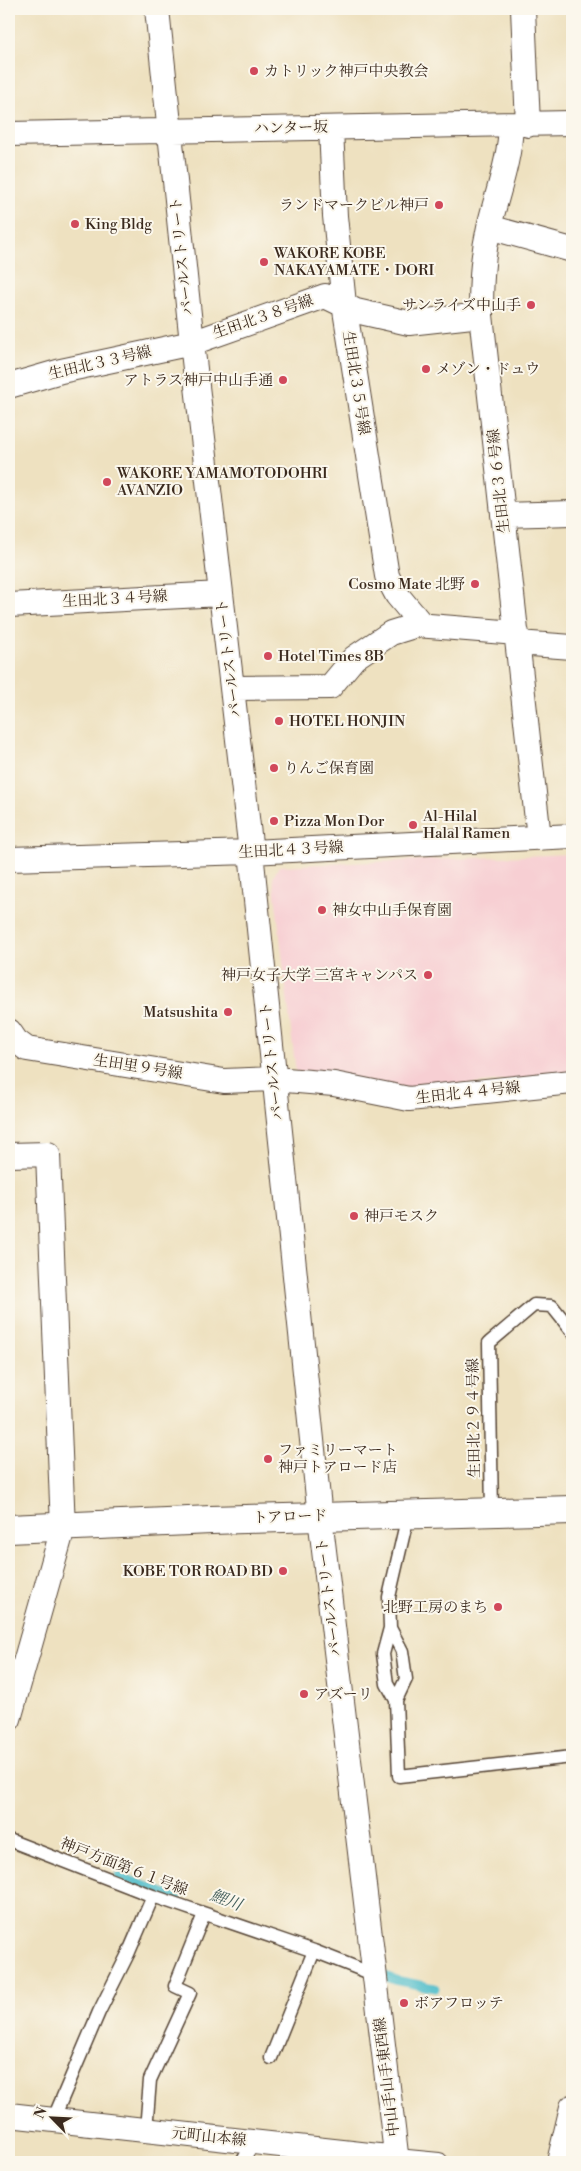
<svg xmlns="http://www.w3.org/2000/svg" width="581" height="2171" viewBox="0 0 581 2171" font-family="'Libre Bodoni','Noto Serif JP',serif">
<rect width="100%" height="100%" fill="#fbf7ec"/>
<filter id="ink" filterUnits="userSpaceOnUse"><feTurbulence type="fractalNoise" baseFrequency=".02" numOctaves="2"/><feDisplacementMap in="SourceGraphic" scale="10" xChannelSelector="R" yChannelSelector="G"/><feConvolveMatrix kernelMatrix="1 2 1 2 8 2 1 2 1" color-interpolation-filters="sRGB"/></filter>
<filter id="wash" filterUnits="userSpaceOnUse"><feTurbulence type="fractalNoise" baseFrequency=".0096" numOctaves="4" result="noise"/><feDisplacementMap in="SourceGraphic" scale="20" xChannelSelector="R" yChannelSelector="G"/><feGaussianBlur stdDeviation="1.12" result="paint"/><feColorMatrix in="noise" values="0 0 0 0 0 0 0 0 0 0 0 0 0 0 0 0 0 1.4 0 .05"/><feComposite in="paint" operator="in"/></filter>
<g filter="url(#wash)">
<rect width="100%" height="100%" fill="#eee1c0"/>
<!-- built -->
<path fill="#f7cfd3" d="M572,854V1074L412,1090L296,1073L273,877L279,866Z"/>
<g fill="none" stroke-linecap="round" stroke-linejoin="round">
<!-- stream -->
<path stroke="#50bdca" stroke-width="9" d="M119,1876L177,1898
M377,1973L395,1980L435,1988"/>
</g>
</g>
<g filter="url(#ink)">
<g fill="none" stroke-linecap="round" stroke-linejoin="round">
<!-- service casing -->
<g stroke="#564536" stroke-width="15">
<path id="service" d="M492,1512L489,1343L534,1305L552,1306L572,1331
M390,1628L402,1651L406,1679L396,1700L399,1776L572,1757
M396,1700L387,1684L383,1654L390,1628L389,1597L408,1515
M9,1840L153,1896L314,1951L375,1975
M271,2058L314,1951
M53,2120L99,2012L128,1954L153,1896
M146,2130L150,2080L190,1993L175,1986L204,1914
M242,2162L254,2142"/>
</g>
<!-- pedestrian casing -->
<g stroke="#564536" stroke-width="20">
<path id="pedestrian" d="M397,2158L439,2162"/>
</g>
<!-- minor casing -->
<g stroke="#564536" stroke-width="26">
<path id="minor" d="M157,9L192,343L251,852L320,1517L397,2162
M523,9L528,125
M511,125C510,160 497,193 489,227C482,258 481,283 481,315L539,838
M331,128L335,216L344,304L387,576L397,595L422,625
M9,134L572,123
M489,227L572,250
M9,386L61,371L192,343L325,296L356,311L409,323L481,315
M503,515L572,513
M9,605L221,594
M518,643L572,647
M233,688L330,687L354,658L391,633L417,625L517,633
M9,859L251,852L572,836
M9,1031L16,1041L27,1049L224,1081L274,1079L334,1084L409,1099L572,1082
M9,1155L48,1154L63,1528L9,1719
M9,2115L397,2158
M559,2162L572,2107"/>
</g>
<!-- tertiary casing -->
<g stroke="#564536" stroke-width="30">
<path id="tertiary" d="M9,1529L211,1520L572,1510"/>
</g>
<!-- service -->
<use href="#service" stroke="#fff" stroke-width="12"/>
<!-- pedestrian -->
<use href="#pedestrian" stroke="#fff" stroke-width="18"/>
<!-- minor -->
<use href="#minor" stroke="#fff" stroke-width="24"/>
<!-- tertiary -->
<use href="#tertiary" stroke="#fff" stroke-width="28"/>
</g>
</g>
<!-- markers -->
<g fill="#d1495b" stroke="#fbf7ec" stroke-width="2">
<circle cx="254" cy="71" r="5"/>
<circle cx="439" cy="205" r="5"/>
<circle cx="75" cy="224" r="5"/>
<circle cx="264" cy="262" r="5"/>
<circle cx="531" cy="305" r="5"/>
<circle cx="426" cy="369" r="5"/>
<circle cx="283" cy="380" r="5"/>
<circle cx="107" cy="482" r="5"/>
<circle cx="475" cy="584" r="5"/>
<circle cx="268" cy="656" r="5"/>
<circle cx="279" cy="721" r="5"/>
<circle cx="274" cy="768" r="5"/>
<circle cx="274" cy="821" r="5"/>
<circle cx="413" cy="825" r="5"/>
<circle cx="322" cy="910" r="5"/>
<circle cx="428" cy="975" r="5"/>
<circle cx="228" cy="1012" r="5"/>
<circle cx="354" cy="1216" r="5"/>
<circle cx="268" cy="1459" r="5"/>
<circle cx="283" cy="1571" r="5"/>
<circle cx="498" cy="1607" r="5"/>
<circle cx="304" cy="1694" r="5"/>
<circle cx="404" cy="2003" r="5"/>
</g>
<g text-anchor="middle" dominant-baseline="central" stroke-width="4" stroke-linejoin="round" paint-order="stroke">
<!-- poi labels -->
<g font-size="15" fill="#3b2a1e" stroke="#fbf7ec" text-anchor="start">
<text x="264" y="71">カトリック神戸中央教会</text>
<text x="429" y="205" text-anchor="end">ランドマークビル神戸</text>
<text x="85" y="224">King Bldg</text>
<text x="274" y="253">WAKORE KOBE<tspan x="274" dy="17">NAKAYAMATE・DORI</tspan></text>
<text x="521" y="305" text-anchor="end">サンライズ中山手</text>
<text x="436" y="369">メゾン・ドュウ</text>
<text x="273" y="380" text-anchor="end">アトラス神戸中山手通</text>
<text x="117" y="473">WAKORE YAMAMOTODOHRI<tspan x="117" dy="17">AVANZIO</tspan></text>
<text x="465" y="584" text-anchor="end">Cosmo Mate 北野</text>
<text x="278" y="656">Hotel Times 8B</text>
<text x="289" y="721">HOTEL HONJIN</text>
<text x="284" y="768">りんご保育園</text>
<text x="423" y="816">Al-Hilal<tspan x="423" dy="17">Halal Ramen</tspan></text>
<text x="284" y="821">Pizza Mon Dor</text>
<text x="332" y="910">神女中山手保育園</text>
<text x="418" y="975" text-anchor="end">神戸女子大学 三宮キャンパス</text>
<text x="218" y="1012" text-anchor="end">Matsushita</text>
<text x="364" y="1216">神戸モスク</text>
<text x="278" y="1450">ファミリーマート<tspan x="278" dy="17">神戸トアロード店</tspan></text>
<text x="273" y="1571" text-anchor="end">KOBE TOR ROAD BD</text>
<text x="488" y="1607" text-anchor="end">北野工房のまち</text>
<text x="314" y="1694">アズーリ</text>
<text x="414" y="2003">ボアフロッテ</text>
</g>
<!-- street labels -->
<g font-size="15" fill="#3b2a1e" stroke="#fbf7ec">
<text transform="translate(291 128) rotate(-1)">ハンター坂</text>
<text transform="translate(182 256) rotate(-96)">パールストリート</text>
<text transform="translate(263 317) rotate(-19)">生田北３８号線</text>
<text transform="translate(100 363) rotate(-13)">生田北３３号線</text>
<text transform="translate(356 383) rotate(81)">生田北３５号線</text>
<text transform="translate(499 481) rotate(-96)">生田北３６号線</text>
<text transform="translate(115 599) rotate(-3)">生田北３４号線</text>
<text transform="translate(229 658) rotate(-97)">パールストリート</text>
<text transform="translate(291 850) rotate(-3)">生田北４３号線</text>
<text transform="translate(272 1061) rotate(-96)">パールストリート</text>
<text transform="translate(138 1067) rotate(9)">生田里９号線</text>
<text transform="translate(468 1093) rotate(-6)">生田北４４号線</text>
<text transform="translate(474 1418) rotate(-91)">生田北２９４号線</text>
<text transform="translate(290 1517) rotate(-2)">トアロード</text>
<text transform="translate(329 1597) rotate(-97)">パールストリート</text>
<text transform="translate(124 1867) rotate(21)">神戸方面第６１号線</text>
<text transform="translate(387 2077) rotate(-97)">中山手山手東西線</text>
<text transform="translate(209 2137) rotate(6)">元町山本線</text>
</g>
<!-- water labels -->
<g font-size="16" font-style="italic" fill="#425d5a" stroke="#fbf7ec">
<text transform="translate(226 1900) rotate(21)">鯉川</text>
</g>
</g>
<!-- margin -->
<rect width="581" height="2171" fill="none" stroke="#fbf7ec" stroke-width="30"/>
<!-- north arrow -->
<g transform="translate(52 2118) rotate(294)" stroke="#fbf7ec" stroke-width="4" paint-order="stroke">
<path d="M0-4L9 19L0 12L-9 19Z" fill="#3b2a1e"/>
<text y="-8" font-size="14" font-weight="bold" text-anchor="middle" fill="#3b2a1e">N</text>
</g>
</svg>
